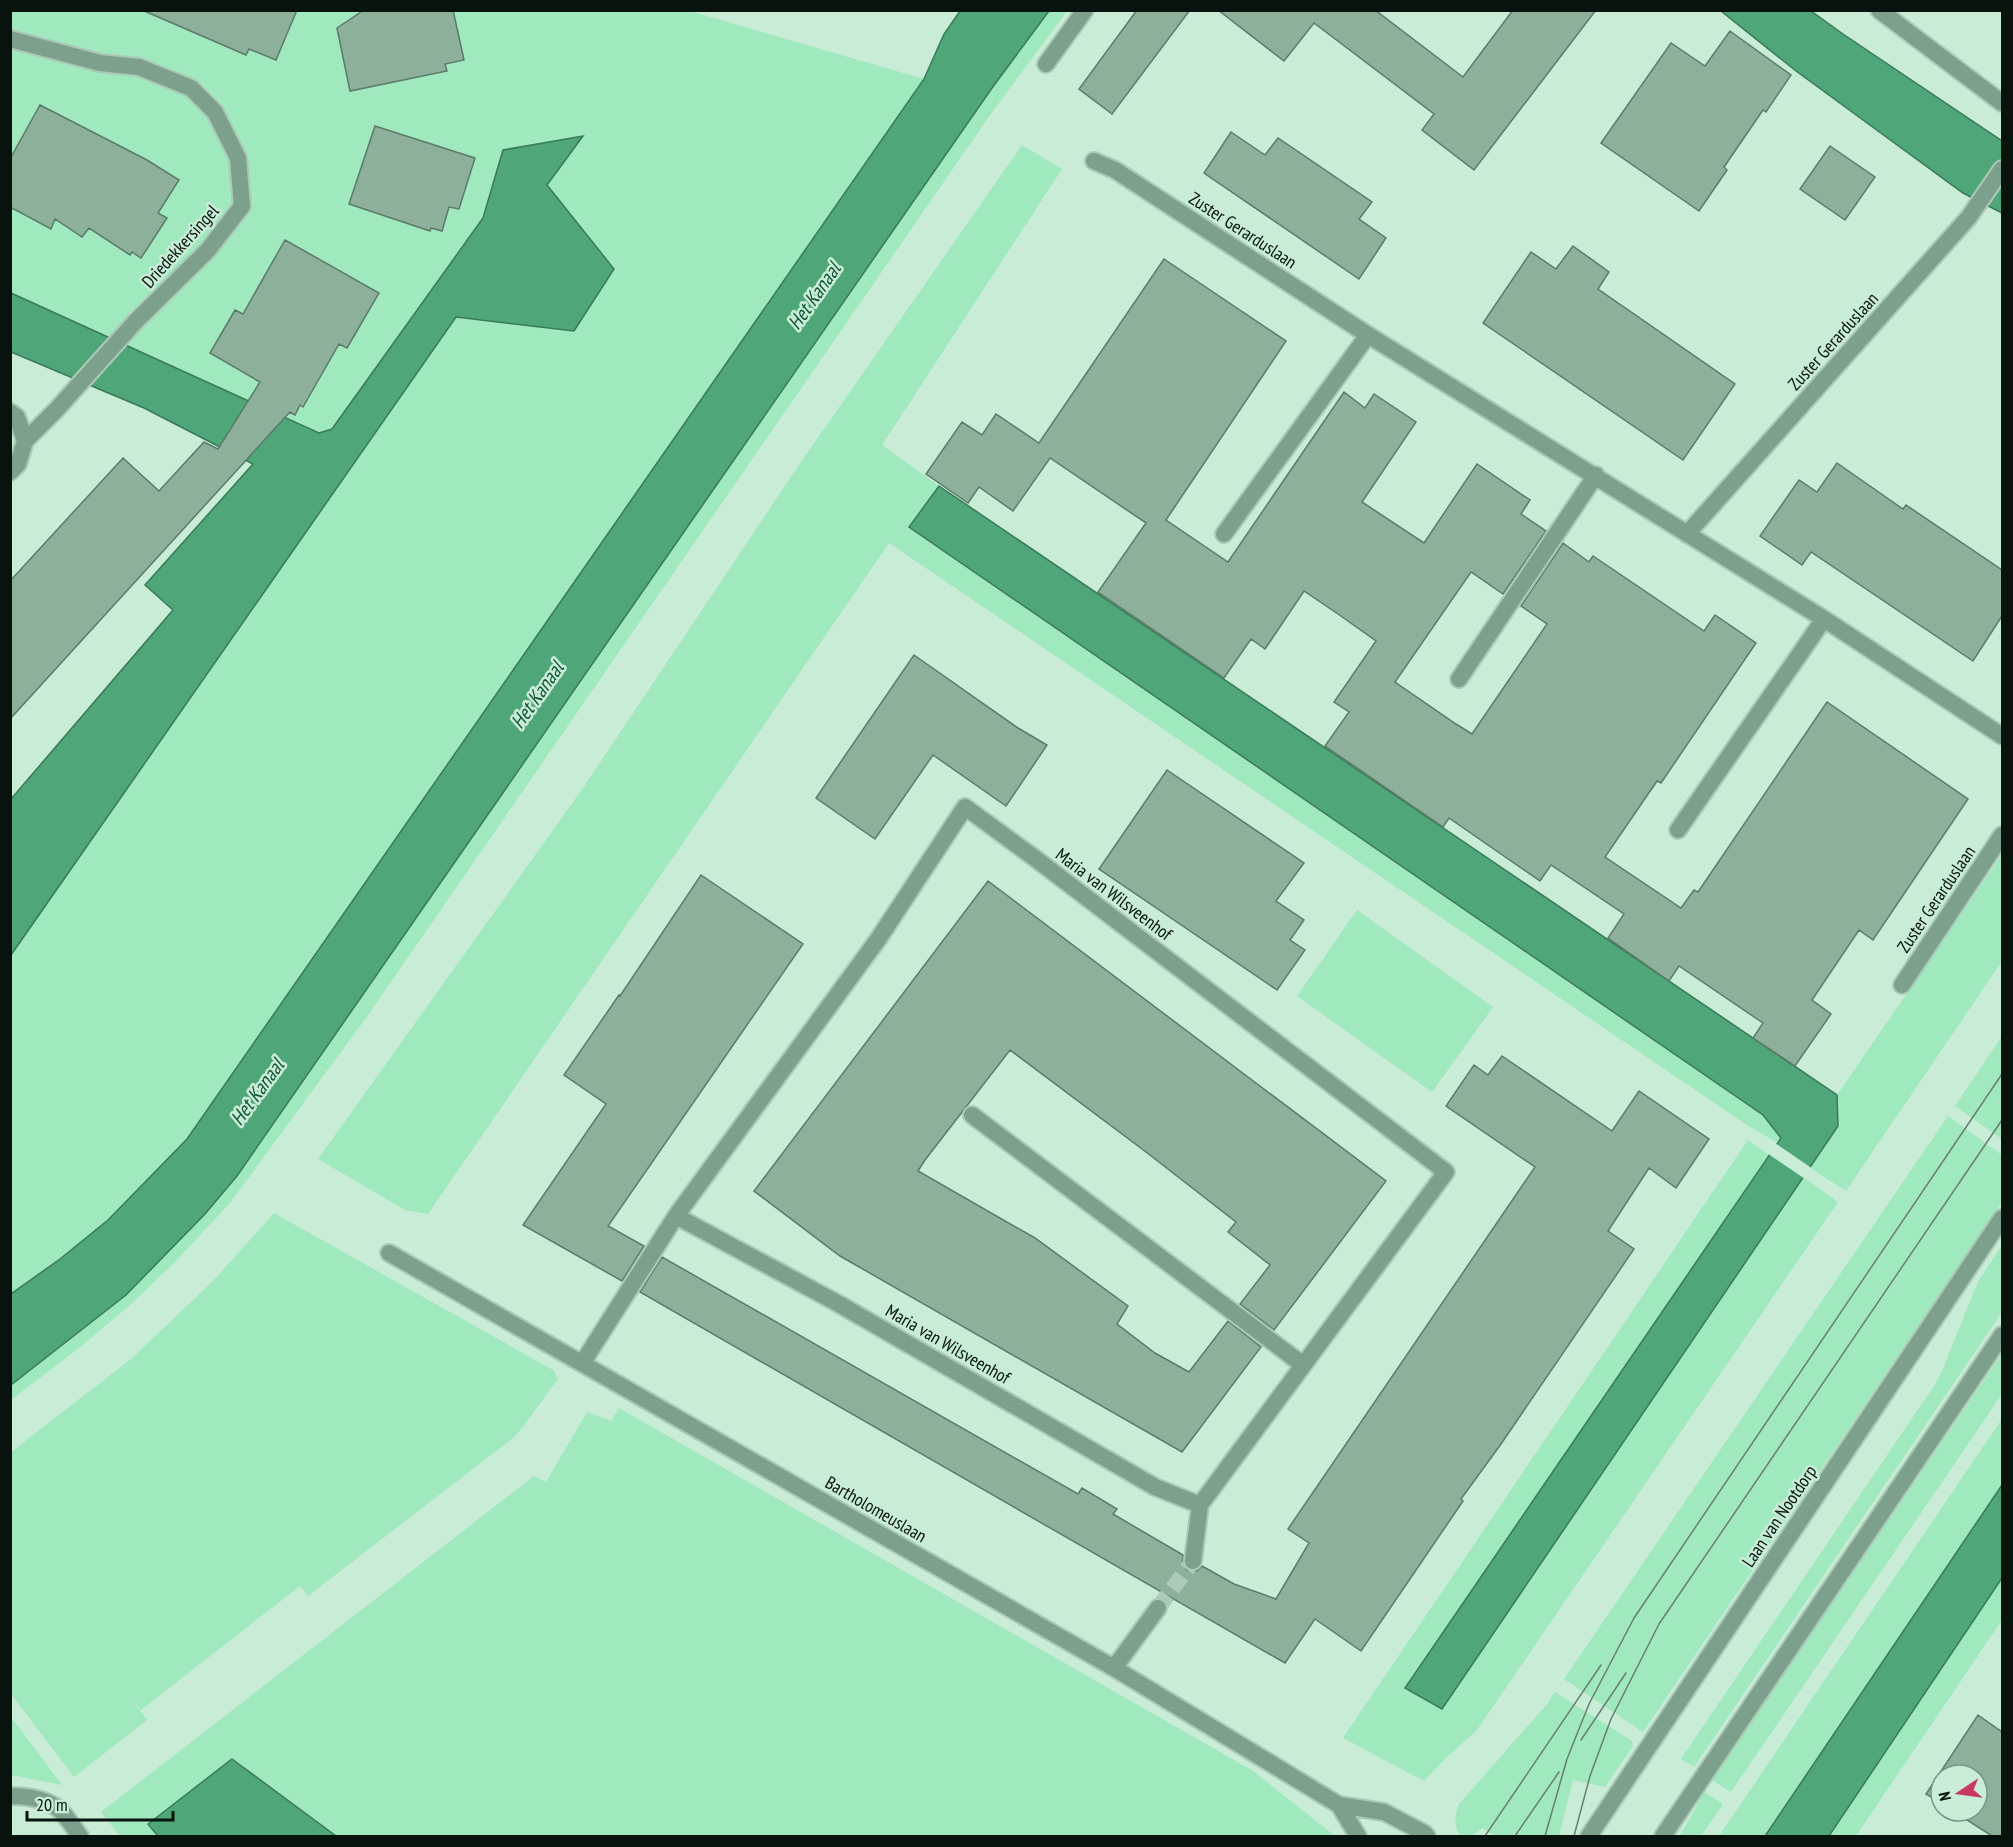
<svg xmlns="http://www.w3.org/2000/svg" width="2013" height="1847" viewBox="0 0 2013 1847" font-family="'PT Sans Narrow',sans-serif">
<rect width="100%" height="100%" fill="#c8ecd6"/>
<!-- green -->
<path fill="#a0e8be" d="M11,11H690L924,79L187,1139L108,1220L60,1259L11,1294V955L456,317L574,331L614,269L547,185L582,137L503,150L483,218L332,429L318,433L11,293Z
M1049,11H1067L988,118L366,1018L230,1203L174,1263L130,1305L79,1348L11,1400V1385L126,1295L205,1214L237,1176L992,88Z
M1022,145L1062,169L882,445L939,486L909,527L1763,1115L1781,1139L1778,1143L1747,1125L889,543L428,1214L405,1210L318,1159L583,788L794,472Z
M2002,855V961L1846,1191L1810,1168L1838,1126L1837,1095Z
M1357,910L1493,1007L1432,1092L1297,996Z
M2002,1036V1139L1955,1106Z
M1948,1116L2002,1155V1202L1643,1732L1564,1679Z
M1748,1140L1769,1155L1405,1688L1443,1708L1803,1177L1838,1202L1477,1730L1447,1757L1424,1781L1343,1738Z
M274,1213L553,1370L558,1379L522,1428L513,1438L308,1596L300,1586L141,1710L132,1699L147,1720L74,1777L11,1694V1452L131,1359L214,1280Z
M2002,1245V1312L1694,1767L1681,1759L1934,1386L1941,1373L1978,1282Z
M2002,1354V1394L1731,1792L1712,1780Z
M619,1408L1253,1771L1335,1836H336L232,1759L148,1823L158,1836H120L101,1812L534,1476L546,1482L587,1412L611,1421Z
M2002,1419V1485L1765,1836H1719Z
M2002,1578V1620L1856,1836H1829Z
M1555,1692L1632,1741L1633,1746L1605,1787L1573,1780L1559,1836L1537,1835V1836H1496L1482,1828L1472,1836H1460C1454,1826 1454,1816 1459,1804L1548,1703Z
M11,1717L62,1785L11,1775Z
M1704,1792L1723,1804L1701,1836H1680Z"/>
<!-- water -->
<path fill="#4fa678" stroke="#397a58" stroke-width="1.5" d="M960,11H1049L992,88L237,1176L205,1214L126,1295L11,1385V1294L60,1259L108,1220L187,1139L924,79L944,34Z
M1721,11H1811L1843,34L2002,141V213L1963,193L1796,71Z
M583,136L547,185L614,269L574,331L456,317L11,955V799L173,610L145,585L253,464L144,408L11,352V293L319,433L332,429L483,218L503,150Z
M939,486L1837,1095L1838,1126L1442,1709L1405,1688L1781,1138L1763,1115L909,527Z
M2002,1485V1578L1829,1836H1765Z
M232,1759L336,1836H158L148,1824Z"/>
<!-- pier -->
<path fill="#c8ecd6" d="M1775,1143L1813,1169L1805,1179L1767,1153Z"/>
<!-- building -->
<path fill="#8db09b" stroke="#5a7b68" stroke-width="1.5" d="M142,10H297L276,60L249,49L246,55Z
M364,10H453L464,60L445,64L447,71L350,91L337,28Z
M1137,10H1190L1112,114L1079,89Z
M1218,10H1375L1463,77L1513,10H1596L1474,170L1422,130L1434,114L1314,23L1284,61Z
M1730,31L1791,75L1766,112L1763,110L1724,167L1727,170L1699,211L1601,143L1671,43L1705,66Z
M40,105L147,160L179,180L158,213L167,218L141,258L132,252L130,255L89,228L82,237L55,219L51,229L10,207V159Z
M375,126L475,158L459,209L449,207L442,231L431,228L430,231L349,204Z
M1231,132L1265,155L1278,138L1372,202L1359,219L1386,238L1359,279L1204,173Z
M1830,146L1875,177L1845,220L1800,189Z
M285,240L379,293L347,348L339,344L303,407L300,405L295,415L290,412L10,719V581L123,458L159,491L204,442L218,449L260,382L210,353L235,310L243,314Z
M1573,246L1609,272L1598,289L1735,384L1683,460L1483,323L1531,252L1556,269Z
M1164,259L1286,341L1166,520L1228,562L1344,392L1365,408L1374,394L1416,422L1362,502L1424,543L1477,464L1530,500L1521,514L1546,531L1503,594L1471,572L1395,682L1456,724L1472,734L1547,624L1521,606L1563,543L1589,562L1593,556L1704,631L1715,615L1756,643L1661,783L1657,781L1605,857L1681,908L1694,890L1698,892L1827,702L1968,799L1873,940L1859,930L1812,1000L1831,1014L1795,1066L1753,1038L1763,1023L1679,966L1669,981L1608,938L1624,914L1551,865L1540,881L1449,818L1443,827L1325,746L1349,712L1334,702L1376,641L1338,614L1304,591L1265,649L1251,639L1224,678L1098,592L1146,523L1050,458L1013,511L979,487L968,503L926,474L962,422L982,435L996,414L1039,443Z
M1837,463L1903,509L1906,505L2002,570V616L1973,661L1811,552L1802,565L1760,536L1799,480L1817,492Z
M914,655L1018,728L1047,745L1006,806L933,755L875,839L816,798Z
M1167,770L1304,863L1276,901L1304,920L1290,940L1305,950L1277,990L1099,869Z
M701,875L803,944L608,1226L644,1246L622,1281L523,1225L606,1104L564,1075L619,995L620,996Z
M988,881L1386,1181L1274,1330L1240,1304L1270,1265L1228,1232L1236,1222L1146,1152L1010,1050L925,1160L918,1171L1035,1238L1128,1306L1117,1324L1155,1353L1189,1372L1228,1321L1261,1347L1182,1452L840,1256L754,1191Z
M1502,1056L1612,1131L1639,1091L1709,1139L1676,1188L1649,1168L1608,1231L1634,1249L1501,1444L1461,1499L1463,1501L1361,1651L1315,1619L1285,1663L640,1292L662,1257L1078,1494L1082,1488L1117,1509L1113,1514L1183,1555V1565L1187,1570L1197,1571L1202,1566L1234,1584L1276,1599L1309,1543L1288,1529L1535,1167L1446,1106L1474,1065L1488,1075Z
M1978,1715L2002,1732V1836H1992L1953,1811H1977V1775H1941V1803L1926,1794Z"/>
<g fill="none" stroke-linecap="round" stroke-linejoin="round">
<!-- minor-tunnel -->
<path stroke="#abcbb8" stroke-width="16" stroke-dasharray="16 8" stroke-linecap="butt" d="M1158,1608L1193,1561"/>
<!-- service casing -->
<g stroke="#a9c9b6" stroke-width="20">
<path id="service" d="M972,1115L1303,1365"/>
</g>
<!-- minor casing -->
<g stroke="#a9c9b6" stroke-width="20">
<path id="minor" d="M1879,10L2002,103
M10,39L100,63L139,67L191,88L215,112L238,158L242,206L208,250L136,321L57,409L25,441L18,464L10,472
M1046,64L1085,10
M1094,161L1115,170L1368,335L1824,619L2002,736
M10,412L17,417L25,441
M1224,534L1368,335
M1687,534L1969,217L2002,169
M1459,679L1596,475
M1678,830L1824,619
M1902,985L2002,835
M676,1216L839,1304L1155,1487L1200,1505
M389,1253L1114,1668L1339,1805L1384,1812L1424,1833L1427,1836
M583,1362L676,1216L879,938L965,807L1036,859L1446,1172L1200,1505L1193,1561
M1114,1668L1158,1608
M10,1796C26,1796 47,1799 60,1810C67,1817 74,1828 80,1836
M1339,1805L1358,1836"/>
</g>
<!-- tertiary casing -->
<g stroke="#a9c9b6" stroke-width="20">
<path id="tertiary" d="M1589,1836L2002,1218
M1663,1836L2002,1335"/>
</g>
<!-- service -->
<use href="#service" stroke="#7da08c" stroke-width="16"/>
<!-- minor -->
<use href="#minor" stroke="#7da08c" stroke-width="16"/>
<!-- tertiary -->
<use href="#tertiary" stroke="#7da08c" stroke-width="16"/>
<!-- tram -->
<path stroke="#677f71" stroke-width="1.5" d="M1581,1740L1626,1673
M1485,1836L1601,1665
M1515,1836L1559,1772
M1545,1836L1567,1759L1589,1704L1634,1618L2002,1074
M1574,1836L1590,1776L1611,1719L1659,1624L2002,1120"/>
</g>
<g text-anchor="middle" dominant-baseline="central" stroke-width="5" stroke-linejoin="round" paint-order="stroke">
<!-- street labels -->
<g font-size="18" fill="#07130c" stroke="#c8ecd6">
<text transform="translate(1243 230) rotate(33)">Zuster Gerarduslaan</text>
<text transform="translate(180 246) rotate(-48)">Driedekkersingel</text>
<text transform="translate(1833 341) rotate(-48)">Zuster Gerarduslaan</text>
<text transform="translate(1114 894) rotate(37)">Maria van Wilsveenhof</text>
<text transform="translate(1936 899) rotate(-56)">Zuster Gerarduslaan</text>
<text transform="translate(948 1344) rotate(30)">Maria van Wilsveenhof</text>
<text transform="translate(876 1509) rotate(30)">Bartholomeuslaan</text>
<text transform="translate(1779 1516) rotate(-56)">Laan van Nootdorp</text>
</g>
<!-- water labels -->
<g font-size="20" font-style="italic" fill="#125536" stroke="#c8ecd6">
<text transform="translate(814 296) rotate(-55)">Het Kanaal</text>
<text transform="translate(537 695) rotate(-55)">Het Kanaal</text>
<text transform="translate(257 1092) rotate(-54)">Het Kanaal</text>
</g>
</g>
<!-- border -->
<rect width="2013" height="1847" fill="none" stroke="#07130c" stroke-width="24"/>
<!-- north arrow -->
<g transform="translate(1959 1793) rotate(257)"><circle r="28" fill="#c8ecd6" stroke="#7b9585" stroke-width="1.5"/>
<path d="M0-4.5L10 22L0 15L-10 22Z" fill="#c73961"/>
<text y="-9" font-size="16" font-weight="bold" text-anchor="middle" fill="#07130c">N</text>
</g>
<!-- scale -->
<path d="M27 1811v9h146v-9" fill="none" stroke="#07130c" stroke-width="3"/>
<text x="36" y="1811" font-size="18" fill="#07130c" stroke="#c8ecd6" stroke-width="4.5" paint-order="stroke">20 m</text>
</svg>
